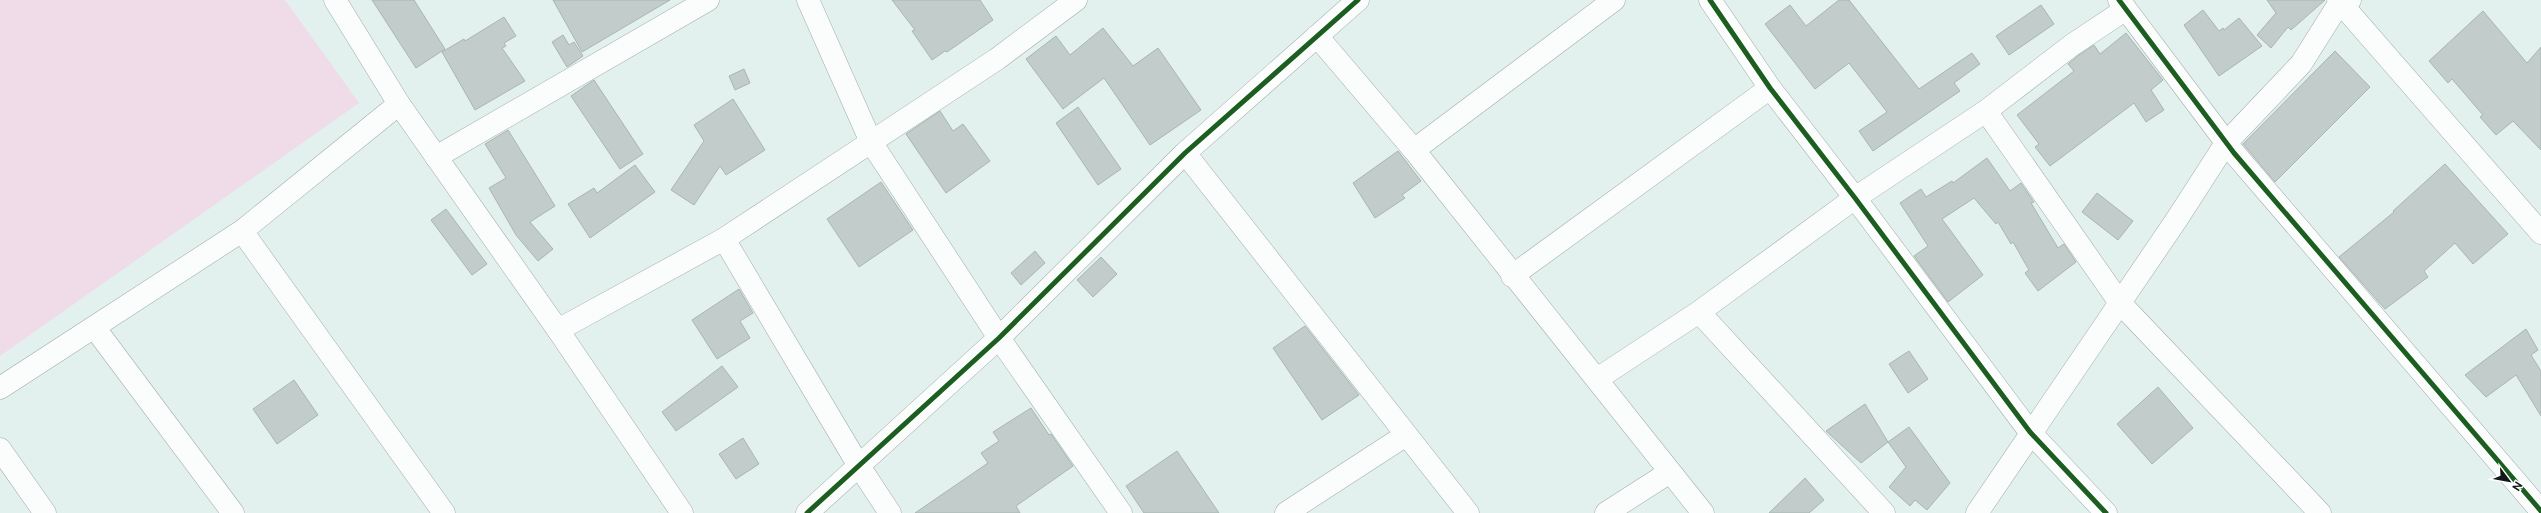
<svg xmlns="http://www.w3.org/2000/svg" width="2541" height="513" viewBox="0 0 2541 513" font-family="'Public Sans',sans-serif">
<rect width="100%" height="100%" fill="#e2f0ee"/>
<!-- green -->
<path fill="#f0dbe8" d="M0,0H285L359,103L0,356Z"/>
<!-- building -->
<path fill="#c2cdcb" stroke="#a9b5b3" d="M372,0H414L445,49L416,68Z
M553,0H670L582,52Z
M892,0H980L993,20L947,52L945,51L932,60L912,31L915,30Z
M1839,0H1849L1919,89L1972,53L1980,64L1954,83L1960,91L1873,151L1859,131L1887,112L1849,63L1815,89L1765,24L1790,5L1806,26Z
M2267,0H2325L2291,30L2288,27L2271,48L2257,35L2276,13Z
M2041,5L2054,24L2009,55L1996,36Z
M2203,10L2219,31L2223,28L2224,30L2239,18L2262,46L2219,76L2184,25Z
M2483,11L2527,63L2541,47V150L2513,121L2496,135L2480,117L2483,115L2452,79L2448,83L2429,61Z
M504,17L516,36L504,43L506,46L502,48L525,81L475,110L442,52L464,39L465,41Z
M1103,28L1133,66L1158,48L1201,110L1150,145L1104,78L1063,109L1026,59L1056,36L1070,55Z
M2126,33L2163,80L2151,90L2164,110L2146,122L2134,103L2050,166L2035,147L2039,144L2017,115L2074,71L2068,64L2079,55L2094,45L2100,54Z
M563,35L569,45L574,42L583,56L567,67L552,42Z
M2335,51L2370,87L2275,182L2243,144Z
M744,69L750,83L735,90L729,76Z
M594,80L643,154L620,169L571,96Z
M733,99L765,150L726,175L720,166L694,205L671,190L704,141L694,125Z
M1078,107L1121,169L1098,185L1056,123Z
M940,111L953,131L963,124L990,161L946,193L906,134Z
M508,130L555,206L530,222L553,249L538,261L516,235L489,188L506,178L485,144Z
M1398,151L1421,181L1402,195L1405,198L1375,218L1353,183Z
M1987,158L2010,191L2021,183L2034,202L2031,203L2058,248L2064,244L2076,262L2038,291L2025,273L2029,270L2013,242L2011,244L1998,222L1996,224L1974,198L1942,219L1983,275L1948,302L1914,256L1928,246L1900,203L1921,189L1926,197L1952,181L1953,183Z
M2445,164L2508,234L2473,264L2455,243L2424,271L2428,277L2385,309L2339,257L2394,212L2393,211Z
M635,165L655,192L590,238L568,204L594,188L597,193Z
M881,182L913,230L859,267L827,219Z
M2097,193L2133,221L2118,240L2082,212Z
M446,209L487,264L472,275L431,220Z
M1035,251L1045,263L1021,285L1011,273Z
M1101,257L1117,274L1093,297L1077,280Z
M739,289L753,313L740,321L750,338L717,359L692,320Z
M1305,326L1359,395L1322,420L1273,348Z
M2526,329L2538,350L2531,355L2541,371V416L2516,375L2486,397L2465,375Z
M1909,351L1928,379L1908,393L1889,364Z
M722,366L738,387L676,431L662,412Z
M294,380L318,415L277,444L253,409Z
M2158,387L2193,428L2152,464L2117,424Z
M1865,404L1888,442L1861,463L1826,431Z
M1031,408L1049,435L1051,434L1073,466L1016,506L1020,513H915L988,463L981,453L999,441L993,432Z
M1909,427L1950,483L1927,510L1915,500L1910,506L1889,487L1906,467L1888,442Z
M743,438L759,464L736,479L719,454Z
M1177,451L1219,513H1144L1126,486Z
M1805,478L1824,500L1809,513H1769Z"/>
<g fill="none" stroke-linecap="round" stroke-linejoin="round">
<!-- minor casing -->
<g stroke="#a1acaa" stroke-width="23">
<path id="minor" d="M808,0L871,142L999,338L1121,513
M1710,0L1770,88L1855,198L2030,432L2106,513
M2119,0L2234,153L2541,511
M2338,0L2541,233
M1317,36L1414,150L1703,513
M1986,111L2120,303L2320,513
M1414,150L1614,0
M1185,153L1468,513
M436,157L708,0
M242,231L444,513
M724,239L859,466L890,513
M1512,276L1770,88
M1699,312L1884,513
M94,327L233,513
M558,330L724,239L997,59L1076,0
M1597,379L1699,312L1855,198L1986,111L2072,45L2126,9
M0,388L242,231L399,104
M0,449L45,513
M807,513L999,338L1185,153L1358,0
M1286,513L1406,435
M1606,513L1670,472
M1977,513L2177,219L2226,143L2301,64L2340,2L2350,0"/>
</g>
<!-- major casing -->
<g stroke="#a1acaa" stroke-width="23">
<path id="major" d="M335,0L399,104L558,330L682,513"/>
</g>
<!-- minor -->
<use href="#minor" stroke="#fbfdfc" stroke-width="22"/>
<!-- major -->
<use href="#major" stroke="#fbfdfc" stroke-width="22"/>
<!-- cycleway casing -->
<g stroke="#fff" stroke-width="8">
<path id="cycleway" d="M1710,0L1770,88L1855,198L2030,432L2106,513
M2119,0L2234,153L2541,511
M807,513L999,338L1185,153L1358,0"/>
</g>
<!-- cycleway -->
<use href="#cycleway" stroke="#1b5e20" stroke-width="5"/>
</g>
<!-- north arrow -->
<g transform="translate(2509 481) rotate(122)" stroke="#ffffff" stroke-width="3" paint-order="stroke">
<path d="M0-3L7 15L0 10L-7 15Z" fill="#101918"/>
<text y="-6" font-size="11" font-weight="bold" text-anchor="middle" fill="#101918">N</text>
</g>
</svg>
